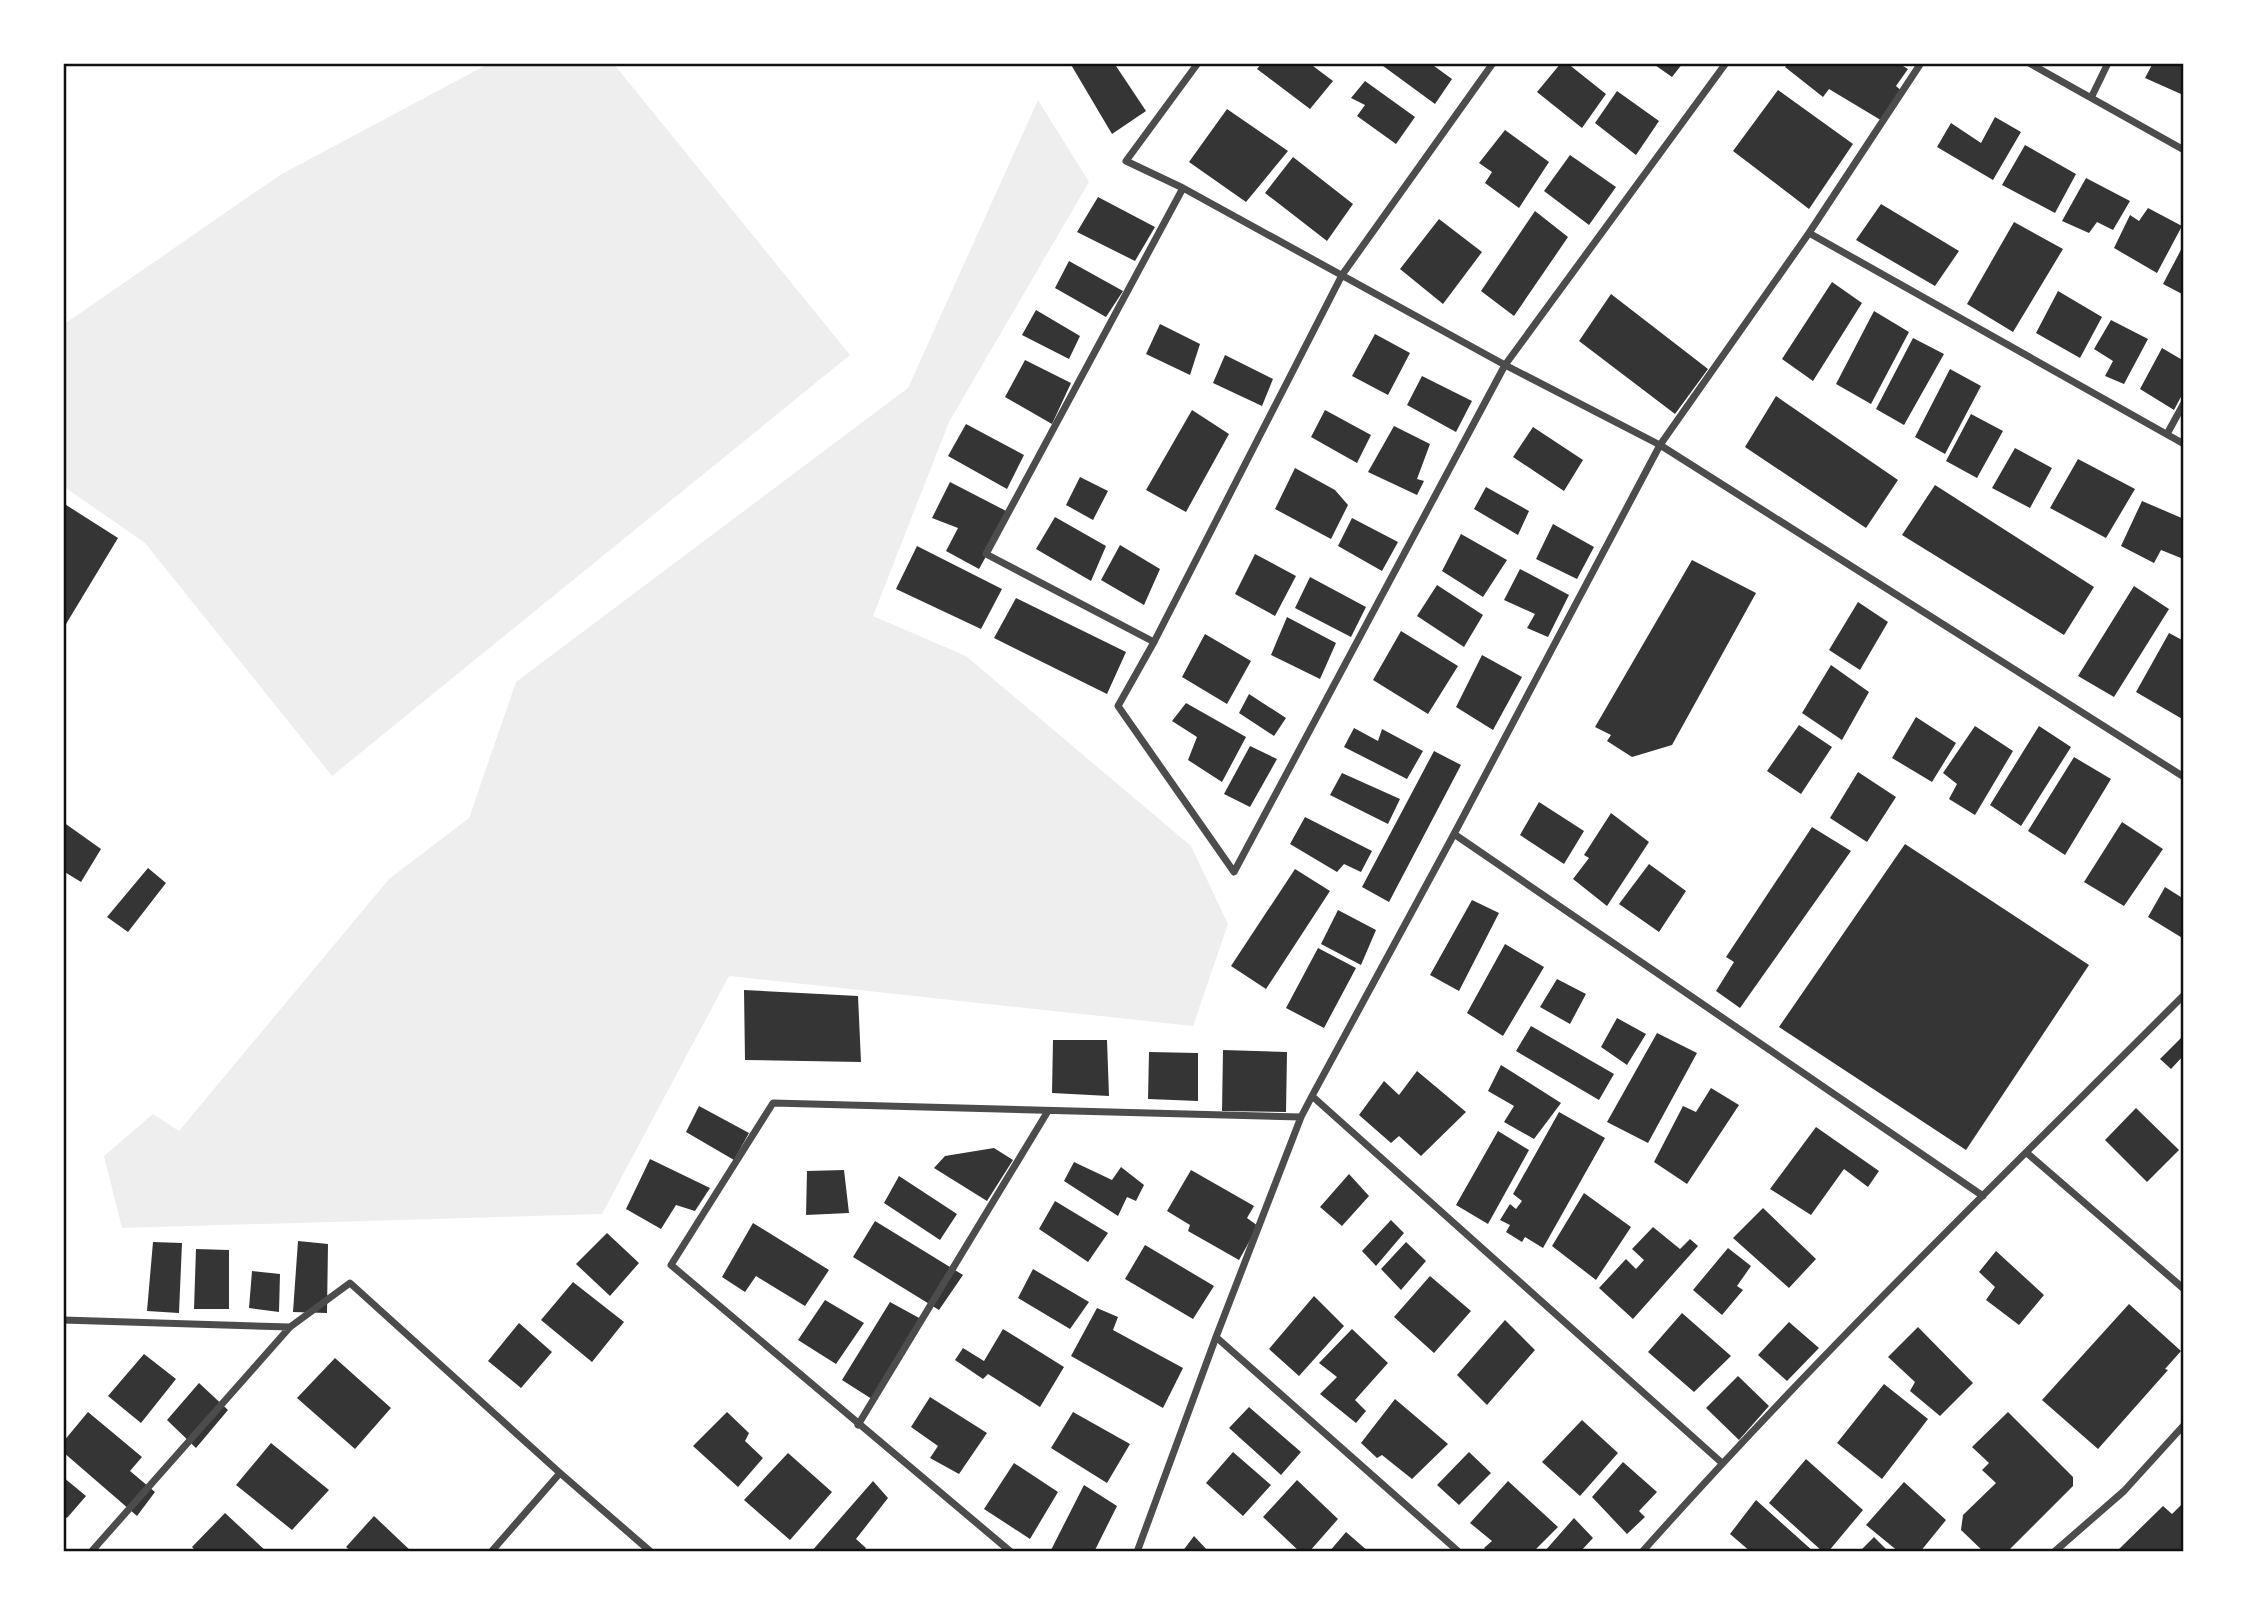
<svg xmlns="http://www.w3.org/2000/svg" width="2247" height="1615" viewBox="0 0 2247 1615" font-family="Figtree,sans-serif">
<rect width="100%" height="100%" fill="#fff"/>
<!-- green -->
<path fill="#eee" d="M490,63H613L850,355L332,776L145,543L63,486V325L280,175Z
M1038,100L1089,182L949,422L873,616L966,656L1191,846L1228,924L1193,1026L729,976L602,1214L122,1228L104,1156L153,1114L179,1131L389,879L469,818L516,682L908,388Z"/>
<!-- building -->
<path fill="#353535" d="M1070,63H1114L1146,111L1112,134Z
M1262,63H1309L1333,81L1310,109L1257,69Z
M1379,63H1430L1452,79L1435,104Z
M1561,63H1567L1606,94L1582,128L1537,92Z
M1652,63H1683L1672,77Z
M1789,63H1898L1908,69L1896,86L1904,93L1884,122L1829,89L1823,97L1785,67Z
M2153,63H2184V89L2181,94L2145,78Z
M1365,81L1415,117L1396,144L1357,116L1365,105L1351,98Z
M1778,90L1853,144L1809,209L1733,151Z
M1617,91L1659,121L1636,155L1595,123Z
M1227,109L1288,151L1246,202L1189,162Z
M1995,117L2021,132L1993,180L1937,147L1951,123L1981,143Z
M1505,130L1549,162L1519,208L1485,183L1492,172L1479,163Z
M2025,145L2076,174L2055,213L2002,185Z
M1570,155L1616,187L1589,225L1544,191Z
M1293,157L1353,204L1327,241L1265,193Z
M2086,178L2130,201L2113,230L2097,222L2089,233L2062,221Z
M1098,197L1155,227L1135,261L1077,232Z
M1881,204L1959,251L1935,286L1856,240Z
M2148,208L2182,226L2157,273L2114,248L2130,215L2139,221Z
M1535,211L1568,237L1514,316L1481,291Z
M1439,219L1482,252L1443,304L1400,269Z
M2014,222L2063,249L2013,332L1967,304Z
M2184,244V295L2163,284Z
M1069,261L1123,291L1106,317L1055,288Z
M1832,282L1862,303L1813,381L1782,359Z
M2058,291L2102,317L2080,358L2036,333Z
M1611,294L1708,369L1675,414L1579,341Z
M1036,310L1080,336L1069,359L1022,335Z
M1874,311L1909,332L1871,404L1836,384Z
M2111,320L2148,339L2124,384L2105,376L2113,361L2094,349Z
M1160,324L1200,344L1190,375L1146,354Z
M1375,334L1410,353L1388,395L1352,376Z
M1913,338L1944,354L1904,425L1876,409Z
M2162,348L2184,361V391L2174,410L2140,389Z
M1225,355L1273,379L1262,406L1213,383Z
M1025,360L1071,383L1052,424L1005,397Z
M1950,369L1981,386L1945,454L1915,437Z
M1422,376L1472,401L1456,432L1407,405Z
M1776,396L1898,480L1866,528L1745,447Z
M1192,410L1229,434L1186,512L1146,490Z
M1325,410L1371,435L1357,463L1311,437Z
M1971,414L2003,431L1977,478L1946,461Z
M966,424L1024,455L1007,489L948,456Z
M1394,426L1430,444L1417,479L1424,481L1417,495L1368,472Z
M1533,427L1583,460L1564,491L1513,457Z
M2015,448L2052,468L2030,508L1992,488Z
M2078,459L2135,489L2106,538L2050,508Z
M1295,468L1335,490L1348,505L1331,539L1275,509Z
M1080,477L1108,491L1093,520L1066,505Z
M950,482L1010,513L979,569L946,551L958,528L932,518Z
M1935,485L2094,587L2064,635L1902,535Z
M1486,487L1529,511L1518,535L1474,509Z
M2142,501L2184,519V550L2181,558L2161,550L2154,563L2121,546Z
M63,503L118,538L63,629Z
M1055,517L1106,546L1091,581L1036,549Z
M1352,518L1398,542L1382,571L1338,546Z
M1553,524L1594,547L1577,579L1536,559Z
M1461,534L1507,560L1483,597L1442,571Z
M1120,545L1160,569L1144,605L1101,580Z
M917,546L1002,589L981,629L896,589Z
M1255,554L1296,576L1275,616L1235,594Z
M1692,560L1756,593L1672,745L1632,757L1607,741L1611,735L1595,727Z
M1520,569L1569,595L1548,637L1527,628L1535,614L1504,600Z
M1310,577L1366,607L1351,637L1295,608Z
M1437,585L1483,615L1464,647L1417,616Z
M2134,586L2169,609L2114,697L2078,676Z
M1016,598L1126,652L1107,694L994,638Z
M1858,602L1888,622L1860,670L1829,650Z
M1287,617L1336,643L1320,679L1271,655Z
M1401,631L1458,666L1428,714L1373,680Z
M2169,633L2184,641V720L2136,692Z
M1205,634L1251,661L1227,704L1182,677Z
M1482,655L1522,677L1493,730L1456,707Z
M1831,665L1869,692L1842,740L1802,713Z
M1249,694L1286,718L1274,736L1239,713Z
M1186,703L1246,737L1222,782L1188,760L1197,737L1172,721Z
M1916,717L1956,743L1932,782L1892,758Z
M1799,725L1832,747L1801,794L1767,771Z
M1975,726L2013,751L1975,815L1949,799L1957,784L1943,773Z
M2039,726L2071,747L2021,826L1990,805Z
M1354,728L1378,741L1382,729L1423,751L1407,779L1344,747Z
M1250,746L1277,759L1250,807L1224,794Z
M1434,751L1461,765L1389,902L1362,887Z
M2074,757L2111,779L2065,855L2028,831Z
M1858,772L1896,797L1867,842L1830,818Z
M1342,773L1400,799L1388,824L1330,795Z
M1539,802L1584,831L1564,864L1520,835Z
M1611,813L1649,842L1607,906L1573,879L1589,858L1584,855Z
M1305,817L1372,851L1361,872L1344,864L1337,872L1290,844Z
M63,822L101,849L81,882L63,871Z
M2122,822L2163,849L2124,906L2084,882Z
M1812,827L1851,851L1740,1008L1716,991L1734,962L1726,957Z
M1905,844L2089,965L1966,1150L1779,1027Z
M1649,864L1686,891L1659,932L1619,904Z
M148,868L166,883L128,932L107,917Z
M1295,869L1330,891L1266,989L1231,966Z
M2165,887L2184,899V939L2148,917Z
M1472,900L1499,913L1459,991L1430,975Z
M1338,910L1376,930L1361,965L1321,944Z
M1505,944L1544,967L1503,1036L1467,1013Z
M1318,948L1356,968L1324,1028L1286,1008Z
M1557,979L1586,994L1570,1024L1540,1007Z
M744,990L858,996L861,1062L745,1060Z
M1617,1018L1646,1034L1627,1065L1601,1047Z
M1531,1026L1614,1074L1599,1100L1516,1051Z
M1657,1033L1697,1053L1648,1143L1607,1122Z
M2183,1036L2184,1055L2171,1069L2160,1059Z
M1053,1040H1107L1109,1096L1052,1093Z
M1223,1050L1287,1052L1286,1112L1222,1111Z
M1149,1052L1198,1053V1101L1148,1099Z
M1501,1065L1561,1103L1534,1139L1504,1122L1514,1106L1488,1091Z
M1417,1071L1466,1112L1421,1156L1399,1136L1391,1143L1359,1115L1384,1081L1399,1095Z
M1711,1088L1739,1105L1687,1184L1654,1162L1683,1106L1696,1112Z
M699,1106L749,1133L734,1160L686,1132Z
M2136,1108L2179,1150L2147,1182L2105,1140Z
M1559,1112L1605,1138L1543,1248L1525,1237L1522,1242L1506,1232L1510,1225L1500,1220L1510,1204L1516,1209L1522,1201L1513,1194Z
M1816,1127L1879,1171L1868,1187L1844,1169L1811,1215L1770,1189Z
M1498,1131L1529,1150L1488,1224L1456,1205Z
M994,1148L1013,1160L987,1201L934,1168L945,1156Z
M650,1159L710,1188L695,1211L676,1205L661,1229L626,1209Z
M1074,1162L1112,1180L1121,1167L1144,1185L1136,1201L1127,1197L1118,1216L1064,1181Z
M844,1170L849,1213L806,1215L807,1171Z
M1191,1170L1254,1206L1247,1218L1258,1226L1239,1260L1188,1231L1190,1225L1167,1211Z
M1349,1174L1369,1196L1342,1226L1320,1207Z
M899,1176L957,1214L940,1240L884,1203Z
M1584,1193L1631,1227L1596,1280L1552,1246Z
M1055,1201L1108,1233L1088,1262L1039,1229Z
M1763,1208L1816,1259L1789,1288L1733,1238Z
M1391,1220L1404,1233L1376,1266L1362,1251Z
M875,1221L963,1275L939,1310L853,1257Z
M753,1223L829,1270L805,1306L756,1276L745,1292L722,1277Z
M1653,1227L1680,1249L1690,1239L1698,1246L1633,1319L1599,1288L1626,1259L1636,1269L1644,1260L1632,1249Z
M607,1233L639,1263L610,1296L576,1264Z
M298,1241L328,1244L327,1313L293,1312Z
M153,1242L182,1243L179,1313L147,1311Z
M1406,1242L1426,1261L1401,1290L1381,1269Z
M1145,1245L1214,1286L1193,1319L1125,1279Z
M1728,1248L1751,1266L1737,1286L1743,1290L1722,1315L1693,1290Z
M196,1249L229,1250V1309H194Z
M1996,1251L2044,1295L2019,1325L1986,1300L1995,1287L1979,1272Z
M1033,1269L1089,1302L1070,1329L1018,1298Z
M252,1271L280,1274L279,1312L249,1308Z
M1430,1276L1471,1311L1434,1353L1394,1317Z
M573,1282L624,1322L592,1362L541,1320Z
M1314,1296L1344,1326L1299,1376L1269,1349Z
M825,1300L864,1323L836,1364L798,1340Z
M890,1302L921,1319L875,1401L842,1380Z
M2129,1304L2181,1351L2165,1369L2168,1370L2098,1449L2042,1400Z
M1097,1308L1118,1317L1113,1330L1183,1368L1163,1408L1071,1356Z
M1682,1313L1731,1356L1694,1392L1648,1352Z
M1505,1320L1535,1350L1487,1405L1457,1375Z
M1789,1322L1819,1348L1787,1381L1758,1355Z
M519,1323L552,1352L521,1388L488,1361Z
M1918,1327L1973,1383L1940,1416L1910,1391L1915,1382L1888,1357Z
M1003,1329L1064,1367L1040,1407L988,1374L983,1379L955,1360L963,1348L984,1361Z
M1352,1329L1388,1363L1355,1400L1366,1411L1356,1423L1320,1394L1337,1377L1319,1363Z
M144,1354L176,1379L141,1423L108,1396Z
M335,1358L391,1408L355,1449L297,1398Z
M1738,1376L1769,1406L1739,1440L1706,1408Z
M199,1383L228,1410L196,1448L167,1420Z
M1884,1384L1928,1419L1882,1479L1837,1443Z
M930,1397L987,1433L959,1474L930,1458L938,1446L911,1427Z
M1395,1399L1448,1444L1412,1479L1382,1455L1377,1458L1361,1443Z
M1249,1407L1301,1452L1281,1475L1229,1428Z
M88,1412L142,1457L130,1471L155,1492L137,1516L63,1452V1442Z
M727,1412L749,1433L745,1441L763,1458L738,1487L693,1446Z
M1073,1412L1130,1444L1107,1483L1051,1448Z
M2008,1412L2073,1477V1486L2007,1552H1984L1961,1530L1963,1515L1996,1483L1982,1470L1989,1463L1972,1447Z
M1582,1420L1618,1453L1580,1496L1542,1462Z
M271,1443L329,1490L292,1530L236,1485Z
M1233,1452L1271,1485L1243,1516L1206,1483Z
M1469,1452L1491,1473L1459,1505L1437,1485Z
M788,1453L832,1492L790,1540L744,1500Z
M1806,1459L1863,1510L1828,1552H1823L1769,1503Z
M1623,1462L1657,1492L1639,1511L1645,1517L1627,1534L1592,1497Z
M1014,1463L1058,1492L1030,1539L984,1509Z
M63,1477L86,1496L67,1518L63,1515Z
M1297,1480L1338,1519L1309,1552H1300L1263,1517Z
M873,1481L888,1498L856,1539L866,1548L863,1552H811Z
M1508,1481L1558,1527L1533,1552H1488L1484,1548L1492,1541L1470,1523Z
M1904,1482L1946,1520L1920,1552H1899L1866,1525Z
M1084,1485L1117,1506L1094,1552H1050Z
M1756,1500L1814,1552H1751L1730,1534Z
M2184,1502V1552H2116L2163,1506L2172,1514Z
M225,1513L267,1552H197L192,1547Z
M374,1516L412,1552H352L346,1547Z
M1574,1518L1593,1538L1580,1552H1544Z
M1346,1532L1369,1552H1329Z
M1194,1536L1209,1552H1182Z
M1874,1537L1889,1552H1859Z"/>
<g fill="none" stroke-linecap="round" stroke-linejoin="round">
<!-- minor -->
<path stroke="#4c4c4c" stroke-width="7" d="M1198,63L1126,161L1183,188L1505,365L1660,445L2184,777
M2029,63L2184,150
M2092,96L2108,63
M1183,188L986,554L1154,642L1342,275L1493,63
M1809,233L2184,444
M2167,434L2184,403
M1154,642L1118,706L1234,872L1505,365L1726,63
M1454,834L1983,1196
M1312,1096L1722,1463
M2027,1153L2184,1289
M63,1320L290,1327
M1216,1337L1459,1552
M858,1425L1048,1111
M91,1552L290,1327L350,1283L560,1473L651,1552
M491,1552L560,1473
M1011,1552L671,1265L773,1103L1301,1117
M1137,1552L1216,1337L1301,1117L1312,1096L1454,834L1660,445L1809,233L1921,63
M1642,1552C1814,1359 2001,1178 2184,995
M2054,1552L2124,1491L2184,1425"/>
</g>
<!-- border -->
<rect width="2247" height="1615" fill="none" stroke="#ffffff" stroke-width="130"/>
<rect x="65" y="65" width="2117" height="1485" fill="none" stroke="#111" stroke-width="2.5"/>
</svg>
